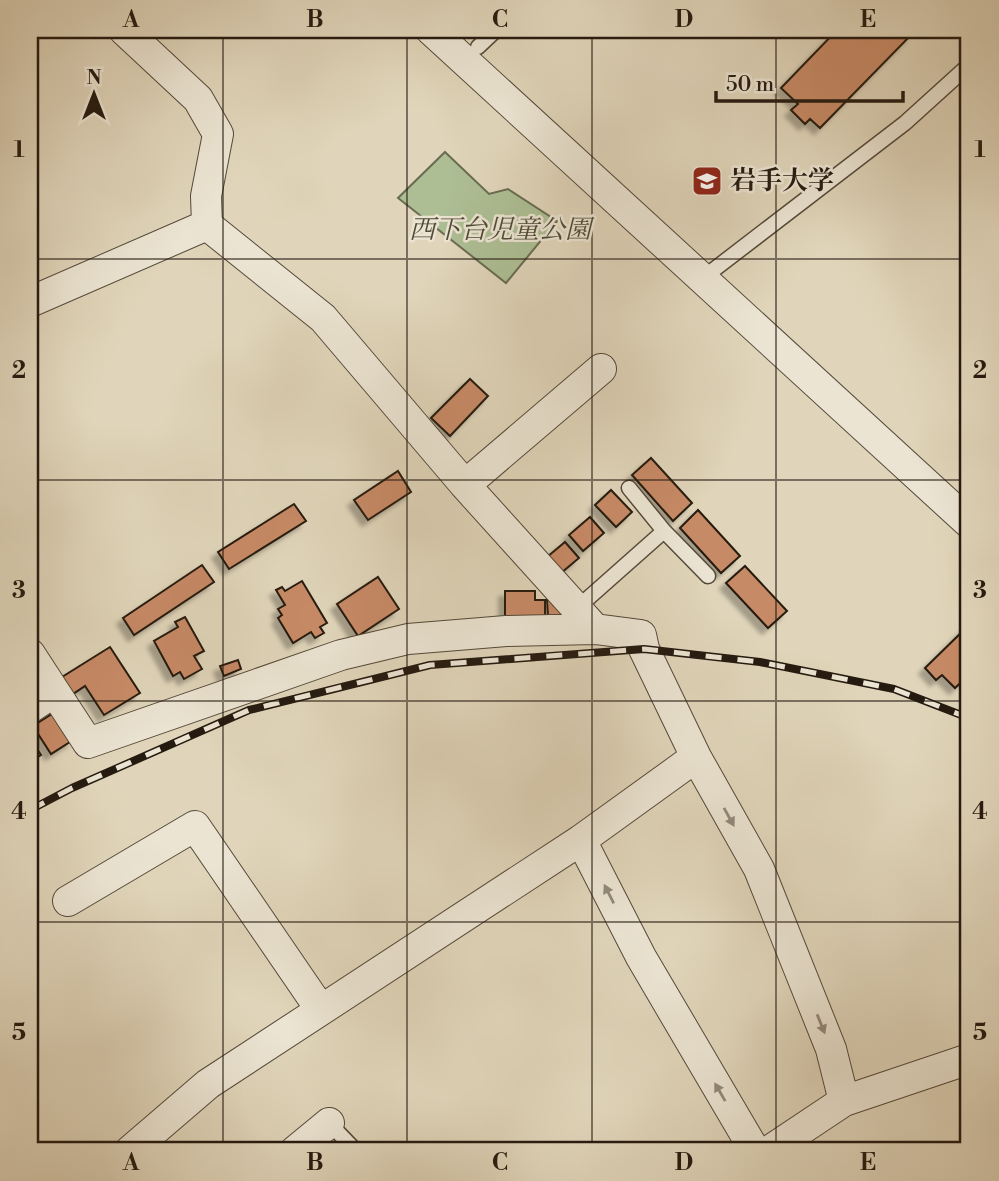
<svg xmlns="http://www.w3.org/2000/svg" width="999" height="1181" viewBox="0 0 999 1181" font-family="'Libre Bodoni','Noto Serif JP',serif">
<defs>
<filter id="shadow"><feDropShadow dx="-6" dy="6" stdDeviation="2" flood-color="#0004"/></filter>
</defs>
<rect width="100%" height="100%" fill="#e0d5ba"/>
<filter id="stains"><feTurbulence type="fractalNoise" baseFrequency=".00286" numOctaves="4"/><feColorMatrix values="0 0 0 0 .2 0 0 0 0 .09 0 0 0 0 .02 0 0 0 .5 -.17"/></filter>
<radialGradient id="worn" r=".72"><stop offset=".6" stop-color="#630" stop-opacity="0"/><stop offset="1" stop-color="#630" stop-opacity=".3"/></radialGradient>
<!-- green -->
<path fill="#adbe94" stroke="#696c52" stroke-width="2" d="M445,152L489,194L508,189L557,221L506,283L398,198Z"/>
<!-- building -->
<path fill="#c78a66" stroke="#251a10" stroke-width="2" filter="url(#shadow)" d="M837,30H908L912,34L820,128L810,119L805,124L791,110L798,104L781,88Z
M470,379L488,396L450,436L431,418Z
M651,458L692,503L673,521L632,475Z
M398,471L411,492L368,520L354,500Z
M611,490L632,512L616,527L595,505Z
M294,504L306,521L229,569L218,552Z
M698,510L740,556L721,573L680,528Z
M590,517L604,533L583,551L569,535Z
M565,542L579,558L561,573L547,557Z
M202,565L214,582L134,635L123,618Z
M745,566L787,611L768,628L726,583Z
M378,577L399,609L358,636L337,604Z
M302,581L327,623L320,627L324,633L315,638L311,632L293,643L278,618L282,615L278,609L285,605L276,590L282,587L285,591Z
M505,591H535V600H545V616H505Z
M547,600H553L564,616H548Z
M185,617L204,651L194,656L202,669L184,679L180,672L173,676L154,641L178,627L175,622Z
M969,625V675L955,688L942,675L936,680L925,668Z
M110,647L140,693L104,715L85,686L73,694L62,677Z
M238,660L241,669L224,676L220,666Z
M55,712L73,740L51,754L33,726Z
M30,738L41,755L30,762Z"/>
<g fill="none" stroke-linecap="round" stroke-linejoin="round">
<!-- lane casing -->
<g stroke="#54493a" stroke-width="17">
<path id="lane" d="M478,47L496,30
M703,278L905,123L969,65
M629,488L664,531L708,576
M576,609L664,531
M329,1123L356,1151"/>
</g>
<!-- street casing -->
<g stroke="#54493a" stroke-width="32">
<path id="street" d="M124,30L198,99L218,134L206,196L207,225L323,318L465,485L595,629L641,635L644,649L696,757L759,869L831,1049L844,1101L769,1151
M431,30L969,523
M30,302L207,225
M465,485L601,369
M30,654L88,743L341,655L408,639L506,631L595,629
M30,708L54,692
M696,757L581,840L641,957L755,1151
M68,901L195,826L321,1010
M844,1101L969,1059
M130,1151L208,1084L581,840
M295,1151L329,1123"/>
</g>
<!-- lane -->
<use href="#lane" stroke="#ebe4d2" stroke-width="14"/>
<!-- street -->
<use href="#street" stroke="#ebe4d2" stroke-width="30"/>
<!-- rail casing -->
<g stroke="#251a10" stroke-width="8">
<path id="rail" d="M30,810L72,788L249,710L430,665L644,649L760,662L894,689L969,718"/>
</g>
<!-- rail -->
<use href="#rail" stroke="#ebe4d2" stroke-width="5" stroke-dasharray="16" stroke-linecap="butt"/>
</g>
<!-- one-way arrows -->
<defs><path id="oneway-solid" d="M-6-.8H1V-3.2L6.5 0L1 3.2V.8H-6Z" transform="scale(1.75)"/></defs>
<g fill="#92897b">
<use href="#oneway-solid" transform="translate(729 817) rotate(61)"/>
<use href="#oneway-solid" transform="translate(609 894) rotate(-117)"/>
<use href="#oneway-solid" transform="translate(821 1024) rotate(68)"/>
<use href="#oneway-solid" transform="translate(720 1092) rotate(-120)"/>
</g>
<!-- grid -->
<path fill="none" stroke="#251a10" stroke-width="2" stroke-opacity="0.55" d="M223,30V1151M407,30V1151M592,30V1151M776,30V1151M30,259H969M30,480H969M30,701H969M30,922H969"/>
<!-- icons -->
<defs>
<g id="university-square" transform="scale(1.575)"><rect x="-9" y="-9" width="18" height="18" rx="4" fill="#8f2418" stroke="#ebe4d2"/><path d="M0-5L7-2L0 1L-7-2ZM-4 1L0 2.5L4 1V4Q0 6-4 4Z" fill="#fff"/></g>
</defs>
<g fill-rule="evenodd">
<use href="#university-square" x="707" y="181"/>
</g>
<g text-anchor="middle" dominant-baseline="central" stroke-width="5" stroke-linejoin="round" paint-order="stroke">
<!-- poi labels -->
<g font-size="26" font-weight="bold" fill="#251a10" stroke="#ebe4d2" text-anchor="start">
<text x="730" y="181">岩手大学</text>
</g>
<!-- park labels -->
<g font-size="26" font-style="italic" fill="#4e4b38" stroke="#ebe4d2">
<text x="500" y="230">西下台児童公園</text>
</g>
</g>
<!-- margin -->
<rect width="999" height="1181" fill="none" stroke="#e0d5ba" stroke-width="77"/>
<!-- north arrow -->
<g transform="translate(94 94)" stroke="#ebe4d2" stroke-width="5" paint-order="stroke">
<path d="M0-5L12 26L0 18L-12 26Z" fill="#251a10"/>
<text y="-10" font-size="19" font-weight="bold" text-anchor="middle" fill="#251a10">N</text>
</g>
<!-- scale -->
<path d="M716 91v10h187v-10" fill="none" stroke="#251a10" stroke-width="3.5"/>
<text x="726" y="91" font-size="21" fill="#251a10" stroke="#ebe4d2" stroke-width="5" paint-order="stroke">50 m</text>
<rect x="38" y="38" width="922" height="1104" fill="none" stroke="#251a10" stroke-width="2.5"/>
<g font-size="23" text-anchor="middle" font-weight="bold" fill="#251a10">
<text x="131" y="27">A</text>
<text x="315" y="27">B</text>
<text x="500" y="27">C</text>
<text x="684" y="27">D</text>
<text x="868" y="27">E</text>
<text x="19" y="157">1</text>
<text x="980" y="157">1</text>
<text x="19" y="378">2</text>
<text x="980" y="378">2</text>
<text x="19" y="598">3</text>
<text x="980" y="598">3</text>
<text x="19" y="819">4</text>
<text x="980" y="819">4</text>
<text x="19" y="1040">5</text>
<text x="980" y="1040">5</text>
<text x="131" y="1170">A</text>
<text x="315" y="1170">B</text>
<text x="500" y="1170">C</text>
<text x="684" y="1170">D</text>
<text x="868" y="1170">E</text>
</g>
<rect width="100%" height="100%" filter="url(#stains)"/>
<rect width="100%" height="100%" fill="url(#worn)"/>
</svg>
